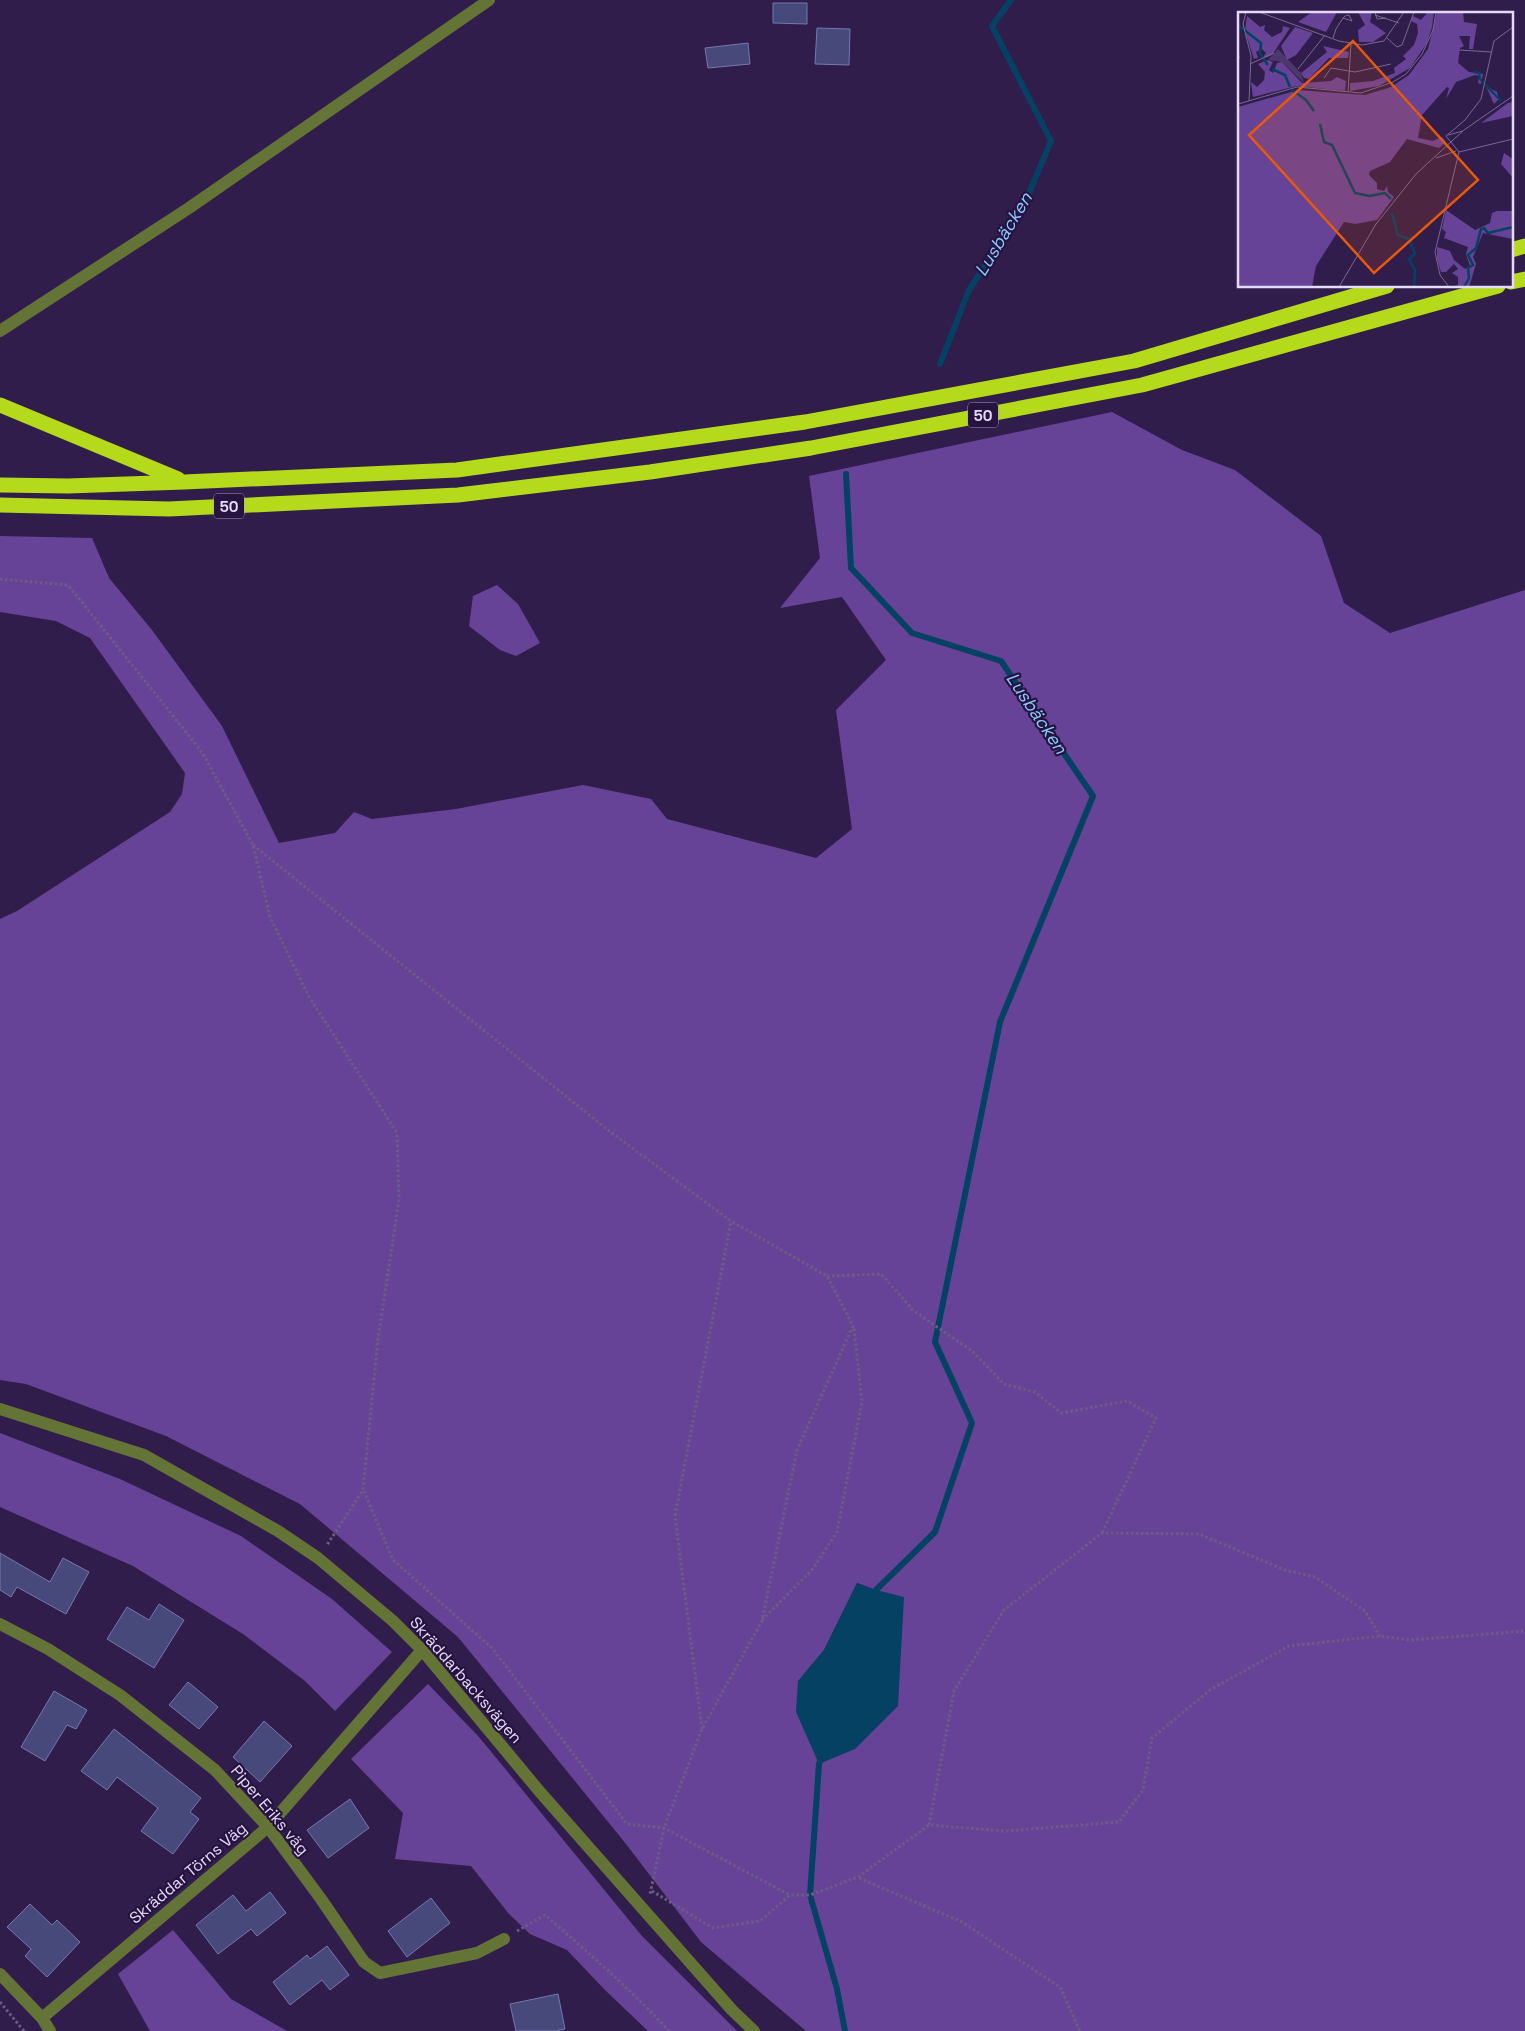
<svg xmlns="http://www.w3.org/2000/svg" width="1525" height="2031" viewBox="0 0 1525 2031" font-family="'Space Grotesk',sans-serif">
<rect width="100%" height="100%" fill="#311d4b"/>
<!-- forest -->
<path fill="#674398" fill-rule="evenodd" d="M1112,412L1182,450L1235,470L1321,536L1344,603L1390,633L1525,590V2031H806L701,1942L626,1844L458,1637L300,1504L166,1436L26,1384L0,1380V919L17,911L170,812L182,794L185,773L90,638L56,621L0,612V536L92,538L109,578L152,630L222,726L279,843L335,833L354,812L372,819L456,809L583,785L651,799L667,819L816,858L852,829L836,710L886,660L842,597L780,608L820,558L809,476ZM857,1583L876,1590L798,1681L824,1650Z
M497,585L518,604L540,643L516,656L500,650L469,626L473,596Z
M0,1433L120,1479L241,1536L332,1599L392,1652L335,1711L305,1681L243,1634L133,1566L0,1507Z
M428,1684L479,1737L642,1936L737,2031H648L605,1990L567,1950L530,1934L509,1914L471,1866L395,1859L403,1813L351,1759Z
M173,1930L231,1999L287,2031H150L118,1974Z"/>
<!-- water -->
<path fill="#054163" d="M857,1583L876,1590L904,1597L898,1706L855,1749L819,1764L796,1712L798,1681L824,1650Z"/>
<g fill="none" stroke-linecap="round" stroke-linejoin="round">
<!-- stream -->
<path stroke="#054163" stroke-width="6" d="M940,364L969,290L1022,210L1051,141L992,26L1011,0
M846,474L851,568L912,633L1001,661L1093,796L1000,1022L935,1342L972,1423L935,1532L876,1590L873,1598
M821,1758L819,1764L810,1895L837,1989L845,2031"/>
</g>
<!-- building -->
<path fill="#47497b" stroke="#7578af" d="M773,3H807V24L773,23Z
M817,28L850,29L849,65L815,64Z
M748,43L750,64L708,68L705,48Z
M0,1553L50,1582L63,1558L89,1572L66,1614L17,1587L11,1597L0,1590Z
M159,1604L184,1620L154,1668L107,1639L127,1607L149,1620Z
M188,1682L218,1707L199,1729L169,1705Z
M54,1691L87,1710L76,1729L67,1725L45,1761L21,1747Z
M264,1721L292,1746L260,1782L233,1757Z
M114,1729L201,1798L190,1812L199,1819L173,1854L141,1831L158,1808L117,1777L107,1790L81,1771Z
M350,1799L369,1828L328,1858L307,1830Z
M270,1892L286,1913L257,1936L251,1929L218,1954L196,1925L233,1895L246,1911Z
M431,1898L450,1923L407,1957L388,1931Z
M30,1904L52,1925L57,1920L80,1942L47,1977L25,1956L31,1949L7,1927Z
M327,1946L349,1975L330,1990L322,1980L290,2005L273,1982L307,1955L310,1959Z
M558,1994L565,2029L555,2031H516L510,2004Z"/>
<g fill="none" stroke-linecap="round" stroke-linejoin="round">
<!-- path -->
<path stroke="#6c5c84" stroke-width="3" stroke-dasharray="2.5 2.5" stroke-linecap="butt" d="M0,579L68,585L202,752L253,845L270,917L308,995L397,1133L399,1200L378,1339L363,1490L327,1545
M253,845L608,1130L731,1221L827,1276L853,1326L797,1450L762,1621L702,1729L664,1828L650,1894
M827,1276L881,1274L914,1311L972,1351L1004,1384L1035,1392L1061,1413L1127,1401L1156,1418L1102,1533
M364,1491L393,1560L492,1648L627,1824L664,1828L790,1895
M762,1620L812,1570L837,1532L862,1402L854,1327
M702,1729L675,1516L731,1221
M929,1825L954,1691L1004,1610L1102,1533L1199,1534L1285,1570L1315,1577L1365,1611L1380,1636
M859,1878L962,1922L1060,1987L1080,2031
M652,1891L713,1928L760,1921L790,1895H810L858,1877L929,1825L1005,1831L1119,1822L1143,1790L1152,1738L1210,1690L1289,1646L1380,1636L1411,1640L1525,1631
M517,1931L545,1915C588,1952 630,1989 669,2031
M0,2002L24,2031"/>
<!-- minor -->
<path stroke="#647336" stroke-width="12" d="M0,331L189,208L489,0
M0,1409L144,1455L278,1531L318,1558L393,1621L422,1650L540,1792L732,2010L754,2031
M0,1624L48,1649L120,1695L215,1770L268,1827L321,1899L364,1962L380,1973L477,1953L504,1939
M0,1974L42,2018L50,2031
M42,2018L268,1827L422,1650"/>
<!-- highway -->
<path stroke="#b5da1b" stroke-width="15" d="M1511,250L1525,246
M1511,282L1525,279
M0,405L178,479
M0,485L68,486L184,482L457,470L805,422L1134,361L1387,286
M0,505L169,509L458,495L650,472L811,448L1142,385L1498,286"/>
</g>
<g text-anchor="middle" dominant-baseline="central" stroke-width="4.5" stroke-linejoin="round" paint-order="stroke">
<!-- shield labels -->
<g fill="#271340" stroke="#ac9fc1" stroke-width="1">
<rect x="968" y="402.5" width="30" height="25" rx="4"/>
<rect x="214" y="493.5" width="30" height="25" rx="4"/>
</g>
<g font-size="15" font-weight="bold" fill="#e5dbf8">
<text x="983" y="415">50</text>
<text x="229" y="506">50</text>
</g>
<!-- street labels -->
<g font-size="16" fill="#e5dbf8" stroke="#271340">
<text transform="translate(466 1680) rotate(49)">Skräddarbacksvägen</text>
<text transform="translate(270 1810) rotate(50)">Piper Eriks väg</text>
<text transform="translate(188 1873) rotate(-40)">Skräddar Törns Väg</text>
</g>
<!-- water labels -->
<g font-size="18" font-style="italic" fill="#88cdff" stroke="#271340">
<text transform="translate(1003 234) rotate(-59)">Lusbäcken</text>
<text transform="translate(1037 713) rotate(56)">Lusbäcken</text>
</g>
</g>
<!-- overview -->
<g transform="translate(1238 12)">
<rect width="275" height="275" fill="#311d4b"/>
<path d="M40,37L63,61L66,71L44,50L30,48Z" fill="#4e376e"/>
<path d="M74,0H99L88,20L60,10ZM120,0H134L132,10L148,21L135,30H121L120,18L127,13ZM190,0H196L194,15L189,31L172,56L141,74L112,79V71L135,69L157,61L156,56L168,47L165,44L176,33L180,21L179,12L173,9L175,4L183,8ZM199,0H225L226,10L239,12L235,37H231L232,24H221L226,34L222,36L220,51L231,60L245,62L243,72L240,71L241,64L237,63L218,70L208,87L211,76L209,75L184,103L180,126L195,129L204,125L208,130L201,136L169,127L152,150L132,159L131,163L139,171V177L146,179L149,174L150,180L156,185L139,208L117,212L106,210L78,254L74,275H0V95L60,78L127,83L153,75L171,63L190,37ZM9,4L22,15L27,13L26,18L34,25L44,20L45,14L52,16L34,43L24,47L28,41L24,37L18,40L20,46L16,47L7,19ZM57,15L75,21L58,43L49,48L43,34ZM85,34L111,40L110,46H91L71,67L66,66L63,61L89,40ZM30,48L35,50L31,58L35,61L39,51L44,50L64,71L93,69L99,65L108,69L107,79L59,74L15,85L13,70L19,75L26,68L27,60L20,52ZM248,74L259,80L261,87L256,92ZM275,90V104L243,111L270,91ZM266,141L275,147V166L263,152ZM208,198L237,218L252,211L254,201L259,199H275V227L245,221L235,245L238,252L231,275H215L220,273V265L214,261L220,257L216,252L208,260H203L199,247V235L212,239L216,248L227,257L232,254L228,242L230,235L206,226L208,220L204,217Z" fill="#674398"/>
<path fill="none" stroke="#054163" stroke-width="2.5" d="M0,13L23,31L22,42L30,53M34,57L47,63L52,75M236,60L241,61L242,67L263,89M54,78L68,88L76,99M82,112L86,130L94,133L117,181L131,184L147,181L153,187M154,201L160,223L171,227L177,242L171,247L177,258L176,274L180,275M226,275L231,266L230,256L235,253L230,243L238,236L243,217L246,216L250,221L275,215"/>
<path fill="none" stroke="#796990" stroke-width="1" d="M8,0L5,12L13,44L11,89M21,0L101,29L124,33L146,29L166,0M37,0H57M137,0L139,7L148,6M137,3L161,11M275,15L256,29L243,87L227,108L208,124L221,140L275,127M95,26L98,17L105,6L107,4L111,3L114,9L105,6M149,26L159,35L164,33L176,0M0,32L1,47M222,38L253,40M12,52L36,41M60,57L87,23M86,66L93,56L117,60L153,52M110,80L113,32M0,92L59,75L123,81L155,70L168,62L184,42L195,18L198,0M210,123L225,119M198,146L218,139M101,275L138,212L178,162L226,118L275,84M211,275L202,263L197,240L221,140"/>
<path fill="#e8590c" fill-opacity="0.15" stroke="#e8590c" stroke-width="2.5" d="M115,29L240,168L136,261L11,123Z"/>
<rect width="275" height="275" fill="none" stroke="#e5dbf8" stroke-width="2.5"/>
</g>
</svg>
